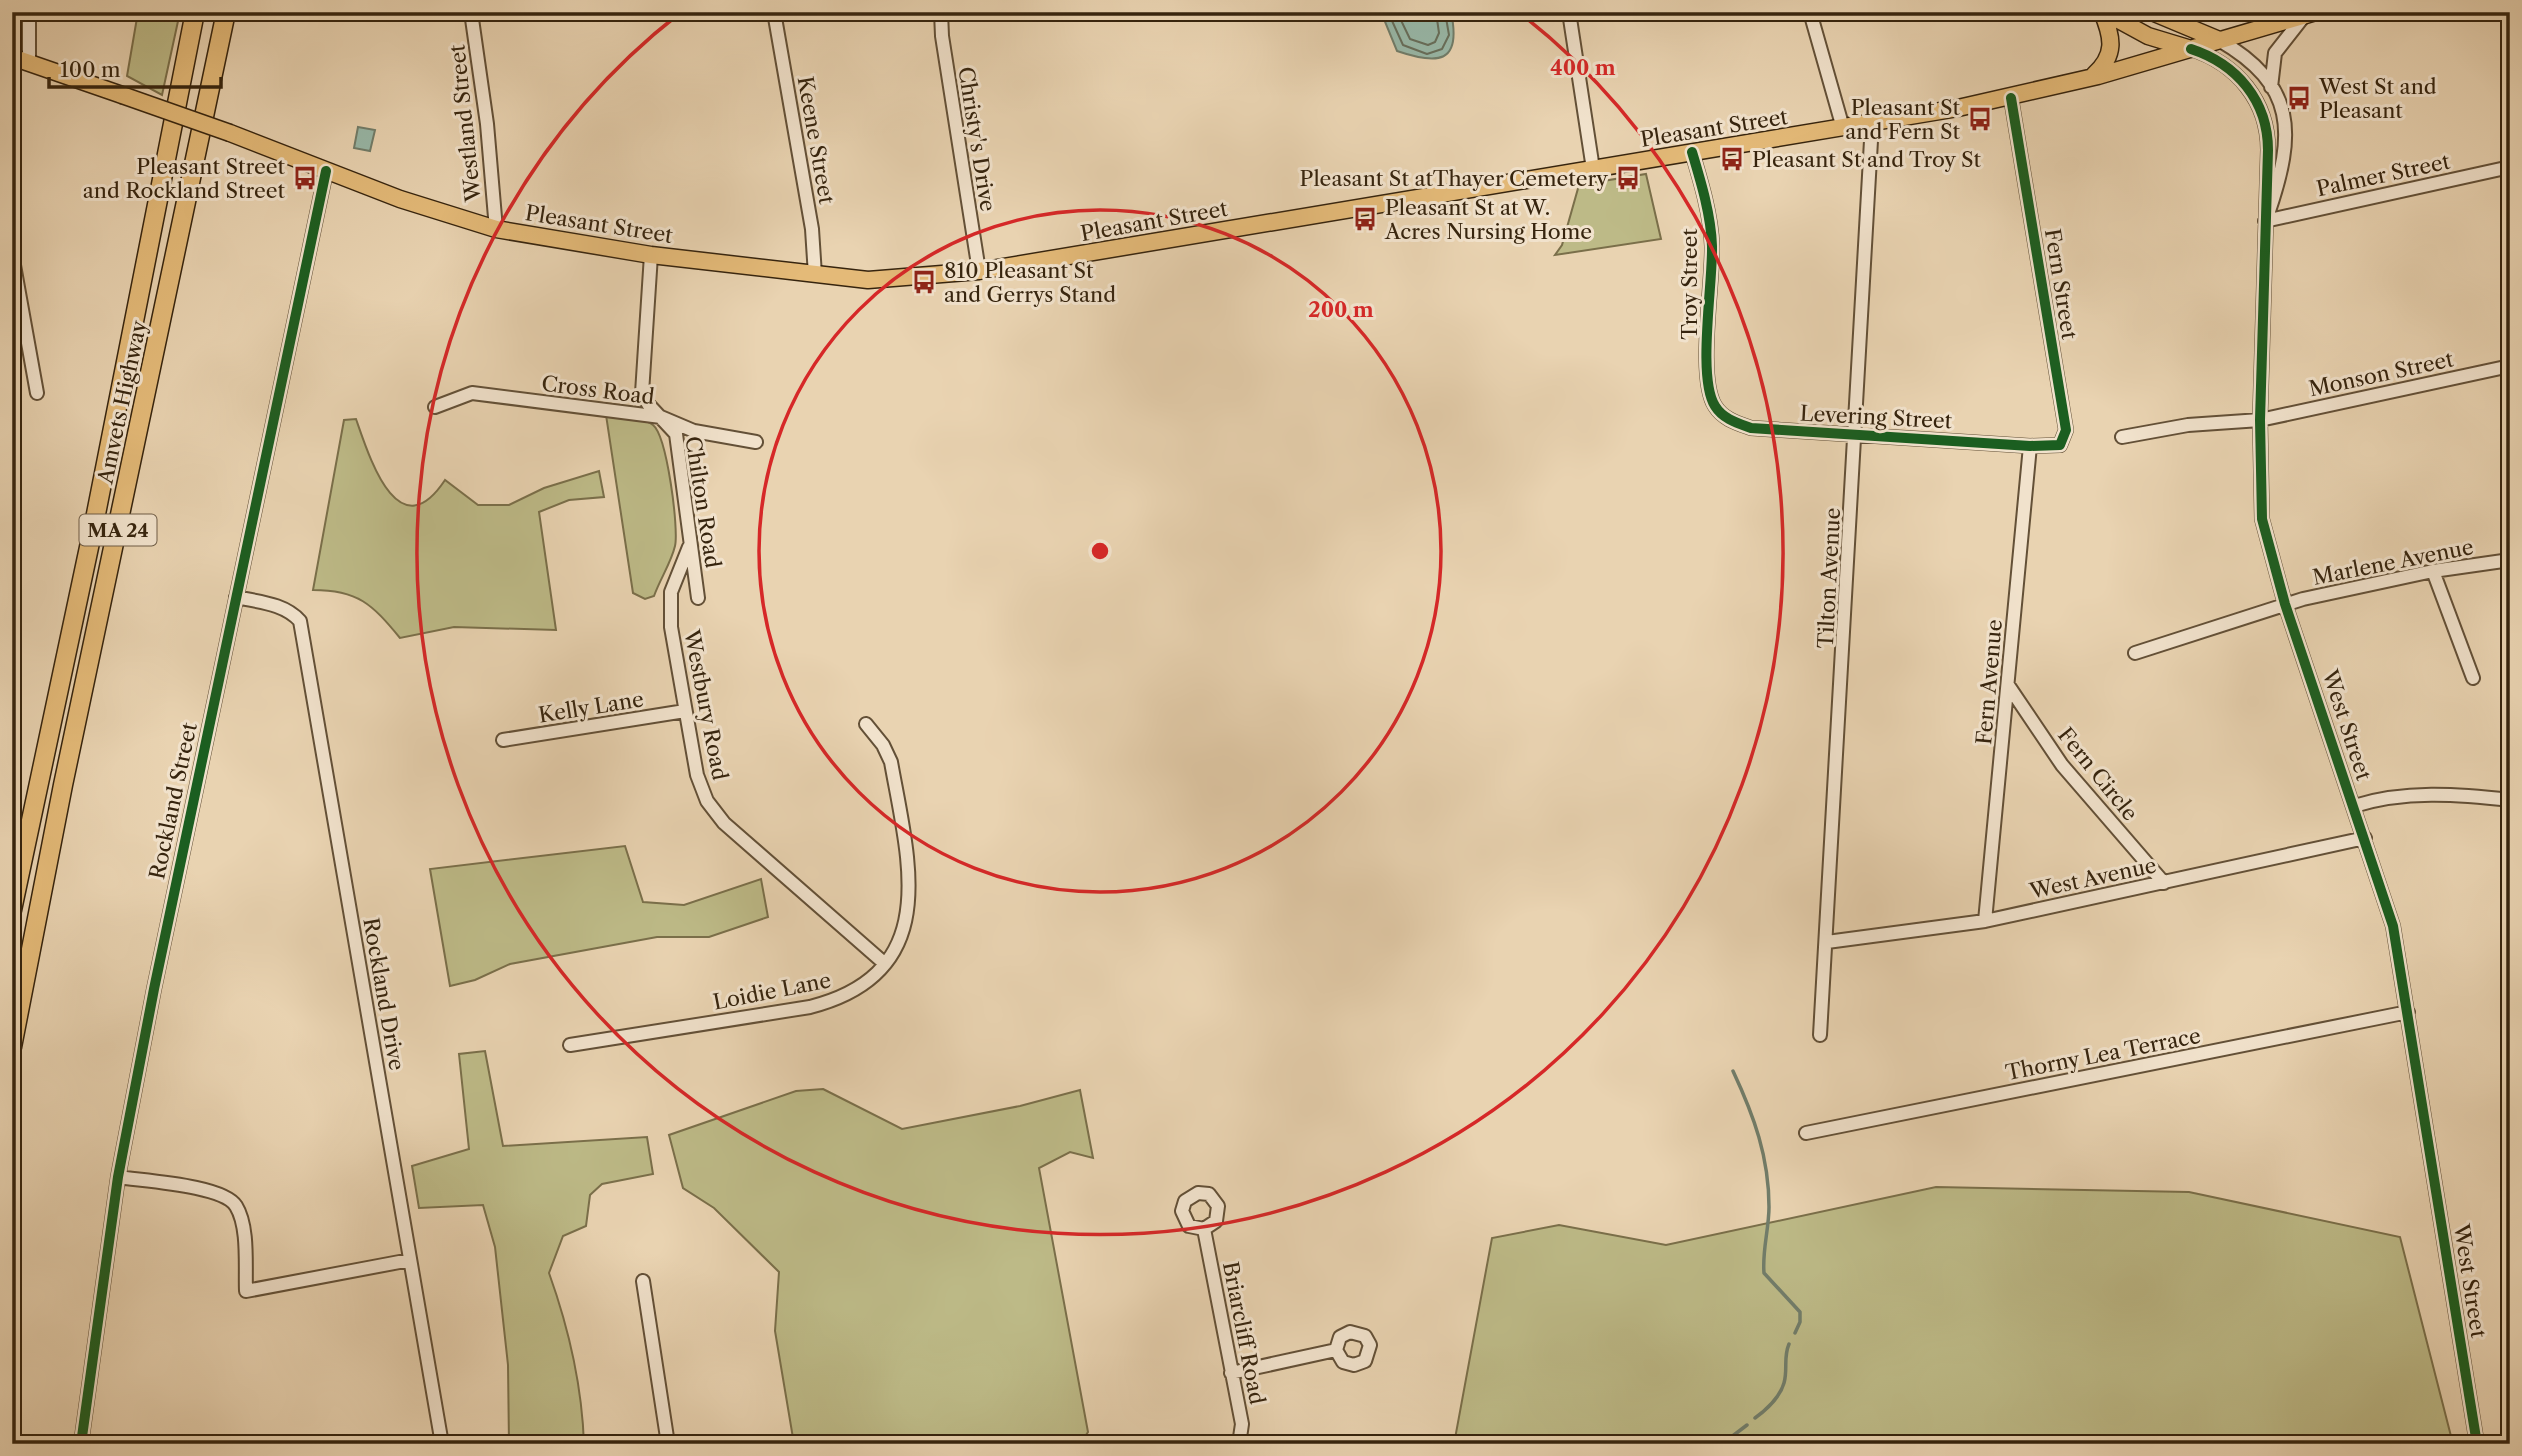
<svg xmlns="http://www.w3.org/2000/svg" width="2522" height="1456" viewBox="0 0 2522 1456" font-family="'Libre Caslon Text',serif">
<rect width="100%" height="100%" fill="#e9d3b1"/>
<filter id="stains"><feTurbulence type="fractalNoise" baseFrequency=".00286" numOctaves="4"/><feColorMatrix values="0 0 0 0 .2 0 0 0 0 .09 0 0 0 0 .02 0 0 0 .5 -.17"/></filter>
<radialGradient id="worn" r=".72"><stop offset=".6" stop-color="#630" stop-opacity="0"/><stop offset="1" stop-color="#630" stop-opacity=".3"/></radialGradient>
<!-- green -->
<path fill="#bdba87" stroke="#7a6f4a" stroke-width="2" d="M138,12H180L162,95L127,76Z
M1646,174L1661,239L1555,255L1562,245L1579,185Z
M606,415C620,417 642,416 653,425C667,436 679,529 675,546C671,563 660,579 654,596L645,599L633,593Z
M356,419C369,456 398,551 445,480L478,505H509L544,488L599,471L604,497L569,500L539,512L556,630L454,627L400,638C372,604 358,590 313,590L344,420Z
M625,846L643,902L684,905L761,879L768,917L709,937H657L510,964L475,980L450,986L430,869Z
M485,1051L503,1146L647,1137L653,1174L602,1184L590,1195L586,1226L563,1236L549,1273C568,1326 582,1387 584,1444H509L508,1365L495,1247L483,1205L419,1208L412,1166L469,1149L459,1054Z
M823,1089L902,1129L1020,1106L1080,1090L1093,1158L1070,1152L1039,1168L1088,1432L1080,1444H794L775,1331L779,1272L714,1208L683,1188L669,1135L796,1091Z
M1936,1187L2189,1192L2400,1237L2453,1444H1454L1492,1238L1559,1225L1666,1245Z"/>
<!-- water -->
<path fill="#98b8a8" stroke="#717d6a" stroke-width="2" d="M1381,12H1451C1462,64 1438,65 1397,51Z
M358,127L375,130L370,151L354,148Z"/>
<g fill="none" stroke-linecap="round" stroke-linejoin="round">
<!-- shore -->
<path stroke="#676e5b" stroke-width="2" d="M1388,12L1403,45L1427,54L1442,49L1449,35L1445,12
M1397,12L1410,39L1428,45L1435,42L1439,33L1436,12"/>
<!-- stream -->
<path stroke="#717d6a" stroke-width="3.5" d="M1733,1071C1754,1116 1769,1157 1769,1207C1769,1229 1762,1251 1764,1273L1800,1312V1322L1795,1333
M1755,1418C1766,1410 1780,1397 1784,1383C1788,1369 1783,1358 1789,1344
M1722,1444L1747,1425"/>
<!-- minor casing -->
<g stroke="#635037" stroke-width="16">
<path id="minor" d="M471,12L487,124L496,229
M625,12L626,14
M774,12L812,229L815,275
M941,12L942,36L979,271
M1569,12L1593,169
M1810,12L1843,128
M2219,40C2297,85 2295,134 2269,211
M2191,49C2237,64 2268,101 2268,150L2260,420L2262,519L2285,604L2393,926L2477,1444
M29,63V12
M2271,87L2275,53L2304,16
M1692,152C1701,182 1711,215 1712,246C1713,283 1697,378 1715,406C1723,419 1737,423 1751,428L2030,446L2060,445L2066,430L2011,98
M2265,221L2510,167
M12,254L37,393
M651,255L642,393L648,404L676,434L698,598
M435,407L472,393L661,417L694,431L756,442
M2122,437L2188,425L2260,420L2510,366
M689,547L671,592V627L697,775L707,801L724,823L884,963
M2433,571L2473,678
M236,597C258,602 284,603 300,621L442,1444
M2135,653L2303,599L2433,571L2510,560
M2008,685L2062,765L2164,883
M503,740L685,711
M2354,806C2404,790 2458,794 2510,800
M1985,921L2030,446
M1827,942L1985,921L2365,838
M1820,1035L1872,123
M570,1045L810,1007C943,973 909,863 891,762L883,745L866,724
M1806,1133L2408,1012
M118,1177C143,1181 223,1185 236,1206C249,1227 245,1266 246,1291L410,1260
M1204,1229L1189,1226L1182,1211L1185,1201L1198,1193L1209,1194L1218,1206L1216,1221L1204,1229L1242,1424L1239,1444
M643,1281L668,1444
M1231,1373L1336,1350L1340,1337L1350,1332L1365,1336L1370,1345L1365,1361L1354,1365L1343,1362L1336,1350
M81,1444L118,1177L154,989L326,171"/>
</g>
<!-- major casing -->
<g stroke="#36240e" stroke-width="19">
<path id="major" d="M2104,12L2148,36L2191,49
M2152,12L2219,40
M12,57L122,95
M2094,75C2116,55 2113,38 2102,12
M230,133L400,199L496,229L651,255L868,280L979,271L1958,108L2098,76L2316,12"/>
</g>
<!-- highway casing -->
<g stroke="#36240e" stroke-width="21">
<path id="highway" d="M12,910L95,519L195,12
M12,1047L63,785L226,12"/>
</g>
<!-- minor -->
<use href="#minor" stroke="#f1e2cc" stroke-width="12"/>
<!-- major -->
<use href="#major" stroke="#e4ba78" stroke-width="16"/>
<!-- highway -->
<use href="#highway" stroke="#e4ba78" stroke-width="18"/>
<!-- major-bridge casing -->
<g stroke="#36240e" stroke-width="19" stroke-linecap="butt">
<path id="major-bridge" d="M122,95L230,133"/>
</g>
<!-- major-bridge -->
<use href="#major-bridge" stroke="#e4ba78" stroke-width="16"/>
<!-- cycleway casing -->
<g stroke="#f1e2cc" stroke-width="15">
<path id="cycleway" d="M2191,49C2237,64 2268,101 2268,150L2260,420L2262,519L2285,604L2393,926L2477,1444
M1692,152C1701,182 1711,215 1712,246C1713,283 1697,378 1715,406C1723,419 1737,423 1751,428L2030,446L2060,445L2066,430L2011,98
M81,1444L118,1177L154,989L326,171"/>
</g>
<!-- cycleway -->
<use href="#cycleway" stroke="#1b5e20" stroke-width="10"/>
</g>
<!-- distance rings -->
<g fill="none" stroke="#d62828" stroke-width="3.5">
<circle cx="1100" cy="551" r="341"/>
<path d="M1520 13A683 683 0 1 1 680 13"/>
</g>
<!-- icons -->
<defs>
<g id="bus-bare" transform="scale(1.89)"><path d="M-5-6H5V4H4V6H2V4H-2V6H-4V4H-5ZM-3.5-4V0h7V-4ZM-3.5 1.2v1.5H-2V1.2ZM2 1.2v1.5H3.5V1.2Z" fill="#8f2418" stroke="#f1e2cc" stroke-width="2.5" paint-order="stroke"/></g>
</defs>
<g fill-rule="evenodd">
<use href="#bus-bare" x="2299" y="98"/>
<use href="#bus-bare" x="1980" y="119"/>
<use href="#bus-bare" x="1732" y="159"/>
<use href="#bus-bare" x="305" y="178"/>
<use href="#bus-bare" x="1628" y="178"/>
<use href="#bus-bare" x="1365" y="219"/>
<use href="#bus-bare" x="924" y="282"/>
</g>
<g text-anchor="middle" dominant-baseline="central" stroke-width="6" stroke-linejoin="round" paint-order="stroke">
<!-- shield labels -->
<rect fill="#f1e2cc" stroke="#6e5d47" stroke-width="2" x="79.5" y="514.5" width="77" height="31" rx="5"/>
<g font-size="19" font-weight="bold" fill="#36240e">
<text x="118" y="530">MA 24</text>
</g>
<!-- poi labels -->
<g font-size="21" fill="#36240e" stroke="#f1e2cc" text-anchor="start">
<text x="2319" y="86">West St and<tspan x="2319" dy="24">Pleasant</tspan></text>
<text x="1960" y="107" text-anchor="end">Pleasant St<tspan x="1960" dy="24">and Fern St</tspan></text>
<text x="1752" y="159">Pleasant St and Troy St</text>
<text x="285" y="166" text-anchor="end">Pleasant Street<tspan x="285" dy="24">and Rockland Street</tspan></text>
<text x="1608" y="178" text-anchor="end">Pleasant St atThayer Cemetery</text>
<text x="1385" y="207">Pleasant St at W.<tspan x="1385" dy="24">Acres Nursing Home</tspan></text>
<text x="944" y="270">810 Pleasant St<tspan x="944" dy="24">and Gerrys Stand</tspan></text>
</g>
<!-- street labels -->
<g font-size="21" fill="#36240e" stroke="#f1e2cc">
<text transform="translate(465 123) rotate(-96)">Westland Street</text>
<text transform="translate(1714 128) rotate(-9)">Pleasant Street</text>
<text transform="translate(977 139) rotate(81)">Christy's Drive</text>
<text transform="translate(816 140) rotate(80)">Keene Street</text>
<text transform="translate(2383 175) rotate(-12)">Palmer Street</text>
<text transform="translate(1154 221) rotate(-10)">Pleasant Street</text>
<text transform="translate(599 224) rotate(9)">Pleasant Street</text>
<text transform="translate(1689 284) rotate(-90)">Troy Street</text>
<text transform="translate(2061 284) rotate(81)">Fern Street</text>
<text transform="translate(2381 374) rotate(-12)">Monson Street</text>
<text transform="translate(598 390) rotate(7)">Cross Road</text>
<text transform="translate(122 402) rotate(-78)">Amvets Highway</text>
<text transform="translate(1876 417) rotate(3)">Levering Street</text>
<text transform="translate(703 502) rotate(81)">Chilton Road</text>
<text transform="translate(2393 562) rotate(-11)">Marlene Avenue</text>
<text transform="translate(1829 578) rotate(-87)">Tilton Avenue</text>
<text transform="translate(1989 682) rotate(-85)">Fern Avenue</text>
<text transform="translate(706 705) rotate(79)">Westbury Road</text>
<text transform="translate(591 707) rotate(-9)">Kelly Lane</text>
<text transform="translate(2347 725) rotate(72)">West Street</text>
<text transform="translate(2098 774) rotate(51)">Fern Circle</text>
<text transform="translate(173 801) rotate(-78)">Rockland Street</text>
<text transform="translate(2093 878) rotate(-12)">West Avenue</text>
<text transform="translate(772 991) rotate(-11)">Loidie Lane</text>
<text transform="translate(384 994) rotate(80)">Rockland Drive</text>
<text transform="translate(2103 1054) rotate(-11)">Thorny Lea Terrace</text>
<text transform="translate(2470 1281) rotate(81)">West Street</text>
<text transform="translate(1244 1333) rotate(79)">Briarcliff Road</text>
</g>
</g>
<circle cx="1100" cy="551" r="10" fill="#d62828" stroke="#f1e2cc" stroke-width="3.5"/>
<g font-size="21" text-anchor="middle" font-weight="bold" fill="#d62828" stroke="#f1e2cc" stroke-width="6" stroke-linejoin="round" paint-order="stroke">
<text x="1583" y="75">400 m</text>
<text x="1341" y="317">200 m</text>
</g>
<!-- margin -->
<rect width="2522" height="1456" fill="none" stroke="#e9d3b1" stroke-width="42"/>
<rect x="14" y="14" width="2494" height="1428" fill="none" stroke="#36240e" stroke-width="3.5"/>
<rect x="21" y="21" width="2480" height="1414" fill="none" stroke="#36240e" stroke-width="2"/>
<!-- scale -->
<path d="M49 77v10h172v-10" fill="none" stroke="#36240e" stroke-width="3.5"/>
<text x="60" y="77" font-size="21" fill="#36240e" stroke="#f1e2cc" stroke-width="5" paint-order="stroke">100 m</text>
<rect width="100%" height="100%" filter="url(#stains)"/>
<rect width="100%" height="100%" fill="url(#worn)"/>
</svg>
